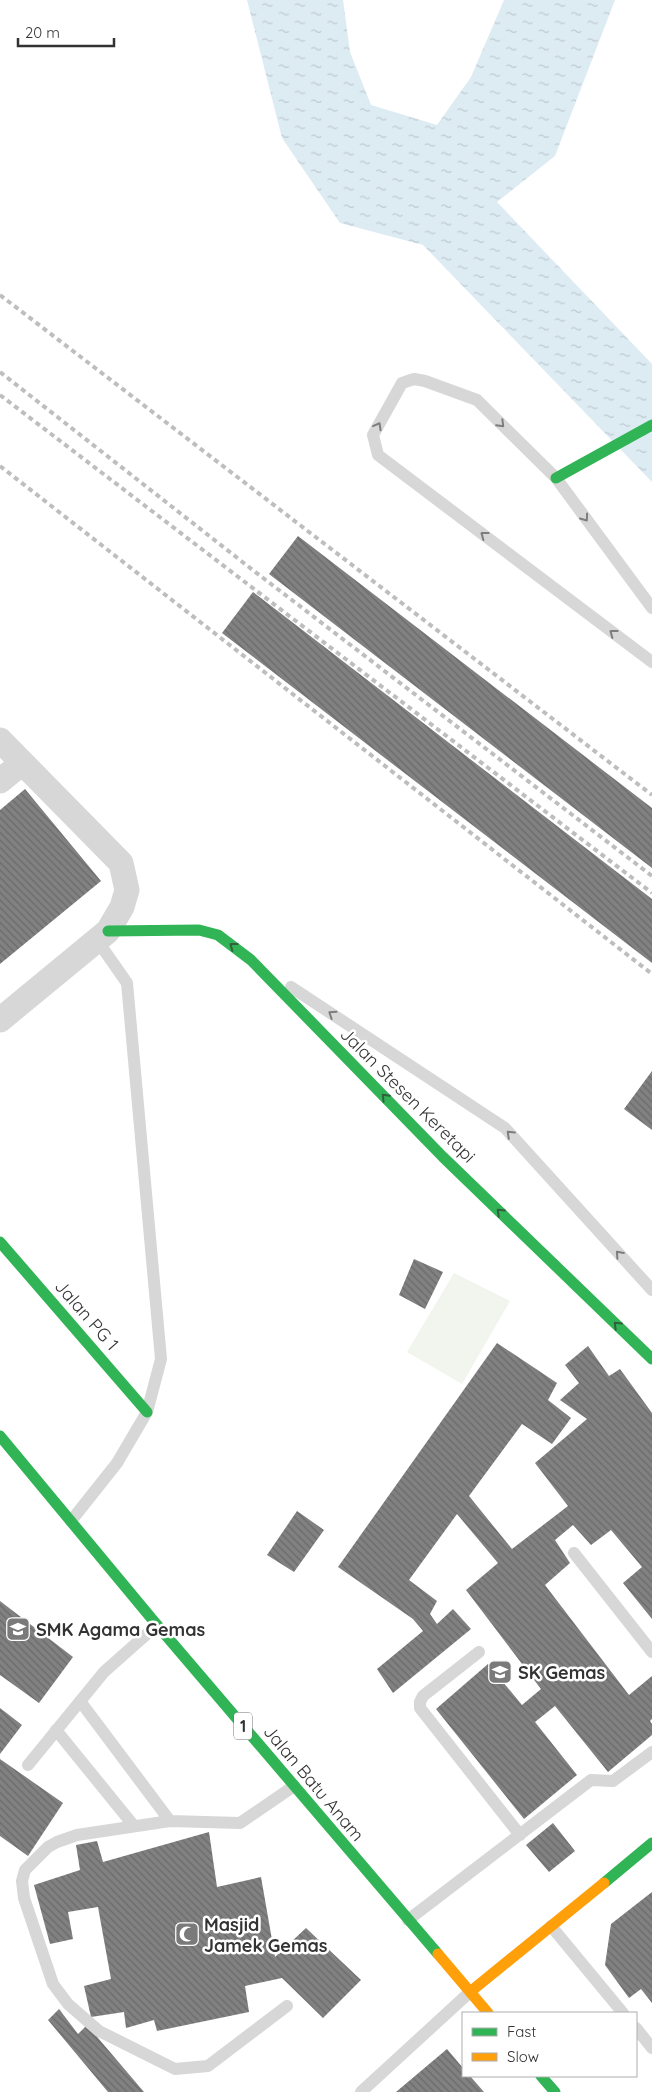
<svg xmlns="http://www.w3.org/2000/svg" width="652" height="2092" viewBox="0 0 652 2092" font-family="Quicksand,sans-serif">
<defs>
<pattern id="water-ripples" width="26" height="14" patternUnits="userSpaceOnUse" patternTransform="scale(1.25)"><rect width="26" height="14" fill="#ddebf3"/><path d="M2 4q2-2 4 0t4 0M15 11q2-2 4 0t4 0" fill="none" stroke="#becad1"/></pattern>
<pattern id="building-back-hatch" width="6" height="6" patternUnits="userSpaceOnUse" patternTransform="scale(1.25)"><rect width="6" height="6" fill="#818181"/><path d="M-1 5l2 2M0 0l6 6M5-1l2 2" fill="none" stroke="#6a6a6a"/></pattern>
</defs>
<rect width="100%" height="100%" fill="#fff"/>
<!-- garden -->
<path fill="#f1f5ed" d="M454,1273L510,1301L462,1384L407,1352Z"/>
<!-- water -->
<path fill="url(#water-ripples)" d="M247,0H343L350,52L371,105L437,125L471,77L504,0H615L555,156L497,202L652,364V482L423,245L340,223L282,138Z"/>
<!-- building -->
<path fill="url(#building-back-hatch)" d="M298,536L652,808V868L269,574Z
M253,592L652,899V963L222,633Z
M25,789L101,881L0,964V810Z
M652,1071V1130L624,1109Z
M414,1259L443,1272L425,1309L399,1295Z
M497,1343L557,1383L548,1400L571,1418L552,1444L522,1424L469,1496L512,1549L568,1506L535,1463L587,1419L560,1400L579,1383L565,1365L588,1346L609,1376L620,1369L652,1413V1619L623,1583L642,1567L611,1530L591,1545L573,1525L555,1540L570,1563L545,1585L629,1695L652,1676V1719L650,1721L652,1724V1735L608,1772L555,1706L535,1722L577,1775L524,1819L436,1709L488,1664L522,1705L541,1689L466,1590L498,1563L457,1514L409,1580L437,1601L430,1614L437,1624L453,1609L471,1629L393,1693L377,1669L423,1631L413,1619L338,1567Z
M297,1511L324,1530L294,1572L267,1555Z
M0,1601L73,1657L39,1703L0,1675Z
M0,1708L22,1725L0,1754Z
M0,1759L63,1803L28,1856L0,1836Z
M553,1823L575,1851L549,1872L526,1845Z
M209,1832L217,1887L261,1877L275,1957L306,1928L361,1980L323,2018L282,1978L245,1986L249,2012L157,2031L154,2020L126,2028L124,2012L91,2017L84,1986L111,1979L98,1907L68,1912L73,1939L50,1944L34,1885L80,1870L76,1845L97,1841L103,1862Z
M652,1892V2003L641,1989L629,1998L605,1965L611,1924Z
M59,2009L78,2034L87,2025L144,2092H108L48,2020Z
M447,2049L463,2068V2076H470L484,2092H396Z"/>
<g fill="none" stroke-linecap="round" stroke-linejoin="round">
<!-- lane -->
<path stroke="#d7d7d7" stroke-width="12" d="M652,608L556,478L477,400L425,381L414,379L402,383L373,435L378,455L652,662
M291,987L505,1128L652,1290
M71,1521L117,1463L147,1412L161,1359L127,983L97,940
M574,1553L652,1652
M479,1652L423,1696L420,1702V1708L520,1835
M80,1701L170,1821
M56,1730L134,1826
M28,1765L104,1672L157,1625
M408,1920L591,1780L613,1781L652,1752
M551,1926L623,2013
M287,2006L208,2066L175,2069L99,2031L68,2004L53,1984L24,1898L22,1881L25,1870L48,1847L57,1842L77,1835L170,1821L240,1823L294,1786
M636,2028L652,2048
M361,2092L470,1992"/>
<!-- street -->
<path stroke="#d7d7d7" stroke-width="25" d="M0,740L121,863L127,890L122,907L108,931L0,1020
M0,781L22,763"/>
<!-- fast -->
<path stroke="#30b455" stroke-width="11" d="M556,478L652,425
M108,931L199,930L218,935L251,960L443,1157L652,1359
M0,1242L147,1412
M0,1436L157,1625L438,1954
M604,1883L652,1843
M541,2076L555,2092"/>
<!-- slow -->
<path stroke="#ff9f0a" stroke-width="11" d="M438,1954L488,2013
M470,1992L604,1883"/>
<!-- rail -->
<path stroke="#bebebe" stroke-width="4" stroke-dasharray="5 4" stroke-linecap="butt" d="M0,295L652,795
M0,372L254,571L652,876
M0,395L652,893
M0,466L652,974"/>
</g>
<!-- one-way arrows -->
<defs><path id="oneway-chevron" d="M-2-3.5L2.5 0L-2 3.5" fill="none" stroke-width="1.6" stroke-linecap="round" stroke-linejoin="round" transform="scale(1.25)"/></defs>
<g stroke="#7d7d7d">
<use href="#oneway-chevron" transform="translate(501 424) rotate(45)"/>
<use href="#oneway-chevron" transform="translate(378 426) rotate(-61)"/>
<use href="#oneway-chevron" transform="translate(585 518) rotate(54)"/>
<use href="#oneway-chevron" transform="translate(484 535) rotate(-143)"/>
<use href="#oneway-chevron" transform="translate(613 633) rotate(-143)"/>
<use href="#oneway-chevron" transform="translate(332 1014) rotate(-146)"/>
<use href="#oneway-chevron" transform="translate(510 1134) rotate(-136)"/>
<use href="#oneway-chevron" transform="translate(619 1254) rotate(-132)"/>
</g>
<g stroke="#32603f">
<use href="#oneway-chevron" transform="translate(233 946) rotate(-143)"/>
<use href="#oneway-chevron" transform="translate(385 1097) rotate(-134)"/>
<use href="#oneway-chevron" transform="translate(500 1212) rotate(-136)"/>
<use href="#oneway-chevron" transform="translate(617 1325) rotate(-136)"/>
</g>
<!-- icons -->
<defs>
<g id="school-square" transform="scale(1.25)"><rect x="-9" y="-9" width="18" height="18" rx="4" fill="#7a7a7a" stroke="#fff"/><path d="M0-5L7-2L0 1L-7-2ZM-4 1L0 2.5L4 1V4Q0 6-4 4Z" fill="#fff"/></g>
<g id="mosque-square" transform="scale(1.25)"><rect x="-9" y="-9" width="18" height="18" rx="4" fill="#7a7a7a" stroke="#fff"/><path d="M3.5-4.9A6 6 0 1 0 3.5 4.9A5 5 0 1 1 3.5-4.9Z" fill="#fff"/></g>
</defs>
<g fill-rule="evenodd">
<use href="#school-square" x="18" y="1629"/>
<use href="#school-square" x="500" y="1672"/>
<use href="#mosque-square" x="187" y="1934"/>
</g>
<g text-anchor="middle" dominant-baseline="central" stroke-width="5" stroke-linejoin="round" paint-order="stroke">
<!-- shield labels -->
<rect fill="#fff" stroke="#707070" stroke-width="1" x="234" y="1712.5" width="18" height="27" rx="4"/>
<g font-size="16" font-weight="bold" fill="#333">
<text x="243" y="1726">1</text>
</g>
<!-- street labels -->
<g font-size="18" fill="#333" stroke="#fff">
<text transform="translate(408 1095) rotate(45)">Jalan Stesen Keretapi</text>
<text transform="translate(87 1315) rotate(49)">Jalan PG 1</text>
<text transform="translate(314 1783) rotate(50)">Jalan Batu Anam</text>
</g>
<!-- poi labels -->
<g font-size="18" font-weight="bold" fill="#333" stroke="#fff" text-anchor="start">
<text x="36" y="1629">SMK Agama Gemas</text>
<text x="518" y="1672">SK Gemas</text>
<text x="204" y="1924">Masjid<tspan x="204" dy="21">Jamek Gemas</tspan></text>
</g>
</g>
<!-- legend -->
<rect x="462" y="2012" width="175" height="65" fill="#ffffff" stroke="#adadad"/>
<rect x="472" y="2028" width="25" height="8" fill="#30b455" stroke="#adadad"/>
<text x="507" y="2037" font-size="15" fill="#333333">Fast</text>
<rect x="472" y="2053" width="25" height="8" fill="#ff9f0a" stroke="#adadad"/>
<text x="507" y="2062" font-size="15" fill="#333333">Slow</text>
<!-- scale -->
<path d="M18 38v8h96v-8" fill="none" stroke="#333333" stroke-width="2.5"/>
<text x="25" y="38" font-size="15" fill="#333333" stroke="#ffffff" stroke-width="4" paint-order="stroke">20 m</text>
</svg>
